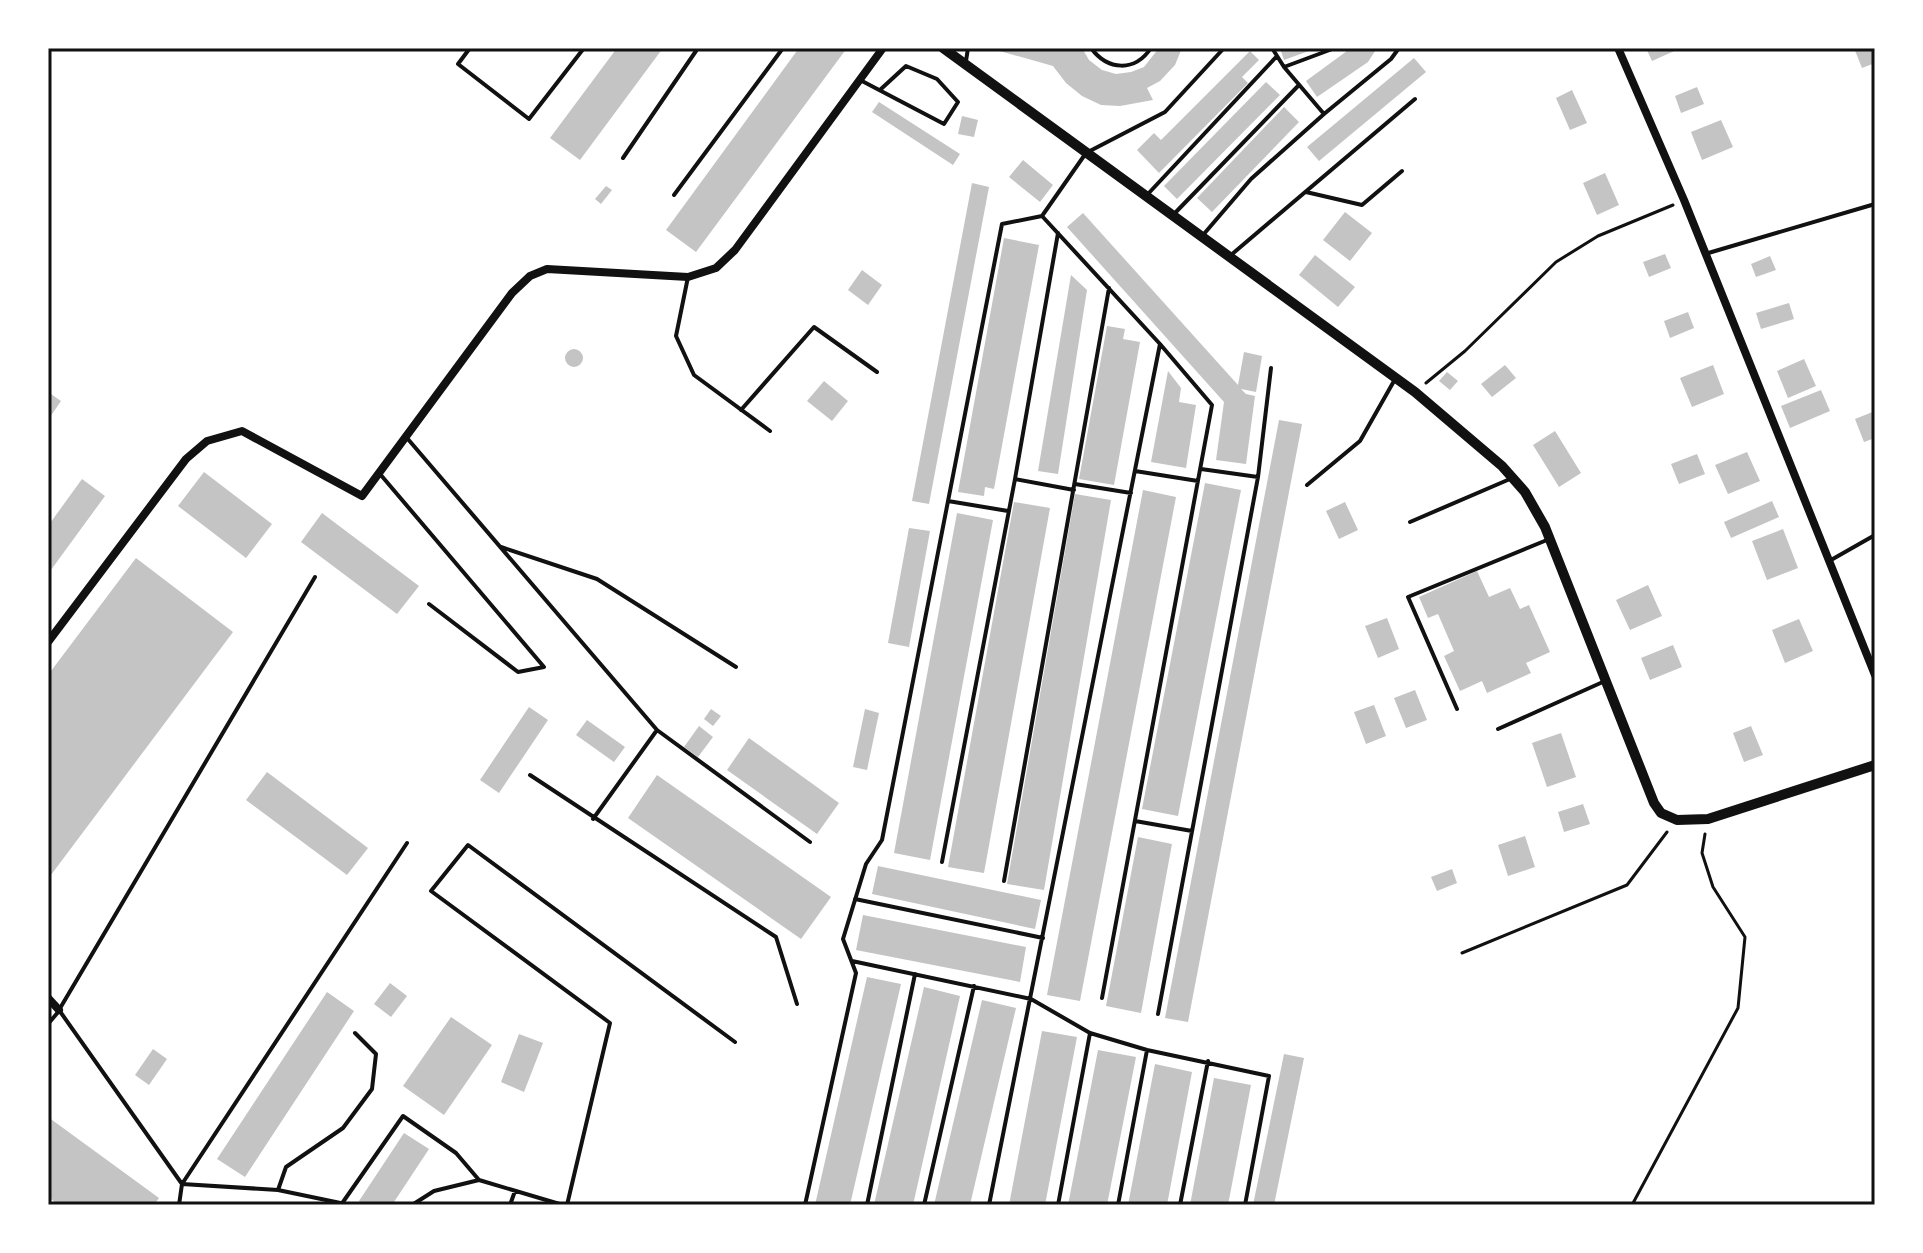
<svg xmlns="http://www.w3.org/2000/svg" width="1923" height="1253" viewBox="0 0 1923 1253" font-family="Inter,sans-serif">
<rect width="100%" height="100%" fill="#fff"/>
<!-- building -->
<path fill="#c4c4c4" d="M617,48H663L580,160L550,138Z
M799,48H847L696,252L666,230Z
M989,48H1082L1089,60L1102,70L1116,74L1131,72L1144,67L1159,48H1182L1175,65L1160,81L1147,88L1153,100L1120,106L1101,105L1082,96L1066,83L1053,66Z
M1280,48H1317L1284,60Z
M1351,48H1377L1368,62L1317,97L1306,81Z
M1646,48H1681L1652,61Z
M1854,48H1875V63L1862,68Z
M1250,51L1259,60L1242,77L1248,83L1159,173L1137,150L1154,133L1161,140Z
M1414,58L1426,72L1319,161L1307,147Z
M1266,82L1280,95L1177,199L1164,186Z
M1697,87L1704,104L1681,113L1675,96Z
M1572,90L1587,123L1570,130L1556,98Z
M879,102L960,154L953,165L872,112Z
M1284,107L1299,122L1212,212L1197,198Z
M962,116L978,120L974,137L958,134Z
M1721,120L1733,147L1702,160L1691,132Z
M1023,160L1053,185L1040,202L1009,177Z
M1605,173L1619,205L1597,215L1583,183Z
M972,183L989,187L929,504L912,501Z
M606,186L612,190L601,204L595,199Z
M1345,212L1372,233L1350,261L1323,240Z
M1083,213L1238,385L1244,352L1262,356L1256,392L1241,389L1246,394L1255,396L1246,464L1216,460L1224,402L1067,227Z
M1004,238L1039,245L994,489L985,487L984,496L958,492Z
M1665,254L1671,268L1649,277L1643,262Z
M1315,255L1355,287L1338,307L1299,275Z
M1770,256L1776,270L1756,277L1751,264Z
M862,270L882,285L868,305L848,290Z
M1071,275L1087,290L1058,474L1038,471Z
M1789,303L1794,319L1761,329L1756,313Z
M1688,312L1694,328L1670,338L1664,321Z
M1107,326L1125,329L1123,339L1140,342L1114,485L1079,479Z
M565 358a9 9 0 1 1 18 0a9 9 0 1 1-18 0Z
M1804,359L1816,386L1788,398L1777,371Z
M1505,365L1516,378L1492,397L1481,384Z
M1713,365L1724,394L1692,407L1680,378Z
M1168,371L1181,388L1179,402L1196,405L1186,468L1151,462Z
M1447,372L1458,381L1450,390L1439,381Z
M824,381L848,401L832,421L807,401Z
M1821,390L1830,411L1790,428L1781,406Z
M48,392L61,401L48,420Z
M1875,411V438L1864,442L1855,419Z
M1279,420L1302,424L1188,1022L1165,1018Z
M1555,431L1581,473L1559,487L1533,445Z
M1747,452L1760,481L1728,494L1715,465Z
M1697,454L1705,474L1679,484L1671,464Z
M204,472L272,524L246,558L178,506Z
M82,479L105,496L48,574V526Z
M1205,483L1241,490L1178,816L1142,809Z
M1143,490L1176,497L1080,1001L1047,995Z
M1075,494L1111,500L1044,890L1007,884Z
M1772,501L1779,517L1731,538L1724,522Z
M1014,502L1050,508L984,873L948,867Z
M1345,502L1358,530L1339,539L1326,511Z
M322,513L419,586L397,614L301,542Z
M957,513L993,520L930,860L894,853Z
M909,528L930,531L909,647L888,643Z
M1783,529L1798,568L1767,580L1752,541Z
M136,558L233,632L48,879V675Z
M1477,571L1489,597L1510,588L1520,609L1529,605L1550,652L1526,663L1531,673L1487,693L1482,681L1460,691L1444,656L1454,651L1438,614L1428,618L1419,597Z
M1648,585L1662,616L1630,630L1616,600Z
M1387,618L1399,649L1378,658L1365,626Z
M1799,619L1813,651L1785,663L1772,630Z
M1673,645L1682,667L1650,680L1641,658Z
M1415,690L1427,720L1406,728L1394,698Z
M1374,705L1386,736L1366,744L1354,712Z
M529,707L548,720L499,793L480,780Z
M711,709L721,716L713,726L704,719Z
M865,709L879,713L867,770L853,767Z
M587,720L625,747L614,762L576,735Z
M699,726L713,737L698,757L684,747Z
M1751,726L1763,755L1744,762L1733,733Z
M1561,733L1576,777L1547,787L1532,743Z
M749,738L839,803L817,834L727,770Z
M267,772L368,848L347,875L246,800Z
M657,775L831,897L801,939L628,818Z
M1583,804L1590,824L1564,832L1558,812Z
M1525,836L1535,867L1508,876L1498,845Z
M1138,837L1172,844L1141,1013L1106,1006Z
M878,866L1041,900L1035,929L872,894Z
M1452,869L1457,883L1437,891L1431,877Z
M863,915L1026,947L1020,982L856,950Z
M867,977L901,984L850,1205H815Z
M390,983L407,996L391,1017L374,1004Z
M924,987L960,996L913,1205H874Z
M327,992L354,1011L245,1177L217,1159Z
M982,1000L1016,1008L970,1205H934Z
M451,1017L492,1045L444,1115L403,1086Z
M1042,1031L1077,1037L1045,1205H1009Z
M519,1034L543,1043L524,1092L501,1082Z
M153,1049L167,1059L149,1085L135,1075Z
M1098,1050L1136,1057L1107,1205H1068Z
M1284,1054L1304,1058L1274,1205H1253Z
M1155,1064L1192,1072L1167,1205H1128Z
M1214,1078L1251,1085L1228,1205H1190Z
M48,1117L159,1198L154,1205H59L48,1197Z
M404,1133L429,1149L392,1205H365L359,1201Z"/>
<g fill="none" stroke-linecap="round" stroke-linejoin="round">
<!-- path -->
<path stroke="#111" stroke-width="3" d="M1426,383L1465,351L1556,262L1598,236L1673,205
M1462,953L1627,885L1667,832
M1632,1205L1738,1008L1745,937L1713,887L1702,853L1705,834"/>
<!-- service -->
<path stroke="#111" stroke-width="4" d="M470,48L458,64L529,119L584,48
M1091,48C1108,71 1135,72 1151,48
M1272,48L1284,67L1324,114
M966,61L968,48
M1284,67L1335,48
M862,81L944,124L958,102L937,79L906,66L881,89
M623,158L698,48
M1306,192L1362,205L1402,171
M674,195L783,48
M1147,195L1277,56
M1175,213L1298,86
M1203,235L1251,179L1324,114L1391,59L1399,48
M1705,254L1875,204
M1231,255L1415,99
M688,277L676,336L694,375L770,431
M741,410L814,327L877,372
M407,438L657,730L593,819
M1201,469L1258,477
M1135,471L1198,481
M380,474L544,667L518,672L429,604
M1015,479L1074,490
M1075,484L1131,493
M1307,485L1360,441L1394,381
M948,501L1008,511
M1410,522L1510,479
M501,547L597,579L736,667
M1831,560L1875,535
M1457,709L1408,597L1547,540
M1498,729L1605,681
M657,730L810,842
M530,775L776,937L797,1004
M1135,821L1192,831
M942,862L1015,479L1058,233
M1004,881L1109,288
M855,899L1043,938
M852,961L1031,999L1090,1033L1147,1050L1269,1076L1245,1205
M1102,998L1212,405L1160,344
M1158,1014L1258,477L1271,368
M48,1024L59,1011
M278,1190L286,1167L343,1128L372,1089L376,1054L355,1033
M343,1202L403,1116L456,1153L479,1180
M179,1205L182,1184L59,1010L315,577
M350,1205L278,1190L182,1184L407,843
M412,1205L434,1191L479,1180L563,1205
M510,1205L515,1191
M567,1205L610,1023L431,891L468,845L735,1042
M805,1205L856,973L843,939L866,864L882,840L1002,224L1042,216L1086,153L1165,112L1224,48
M867,1205L915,974
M924,1205L974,986
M989,1205L1160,344L1042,216
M1058,1205L1090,1033
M1118,1205L1147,1050
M1180,1205L1208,1061"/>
<!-- minor -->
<path stroke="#111" stroke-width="8" d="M1618,48L1684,200L1875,675
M48,642L186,459L207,441L242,431L362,496L512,293L530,276L547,269L688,277L716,268L735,250L883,48
M48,998L59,1010"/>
<!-- tertiary -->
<path stroke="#111" stroke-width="10" d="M943,48L1415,392L1502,466L1525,492L1545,527L1654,803L1661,813L1677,820L1708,819L1875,765"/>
</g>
<!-- border -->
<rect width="1923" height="1253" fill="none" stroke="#ffffff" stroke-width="100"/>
<rect x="50" y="50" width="1823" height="1153" fill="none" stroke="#111" stroke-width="3"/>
</svg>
